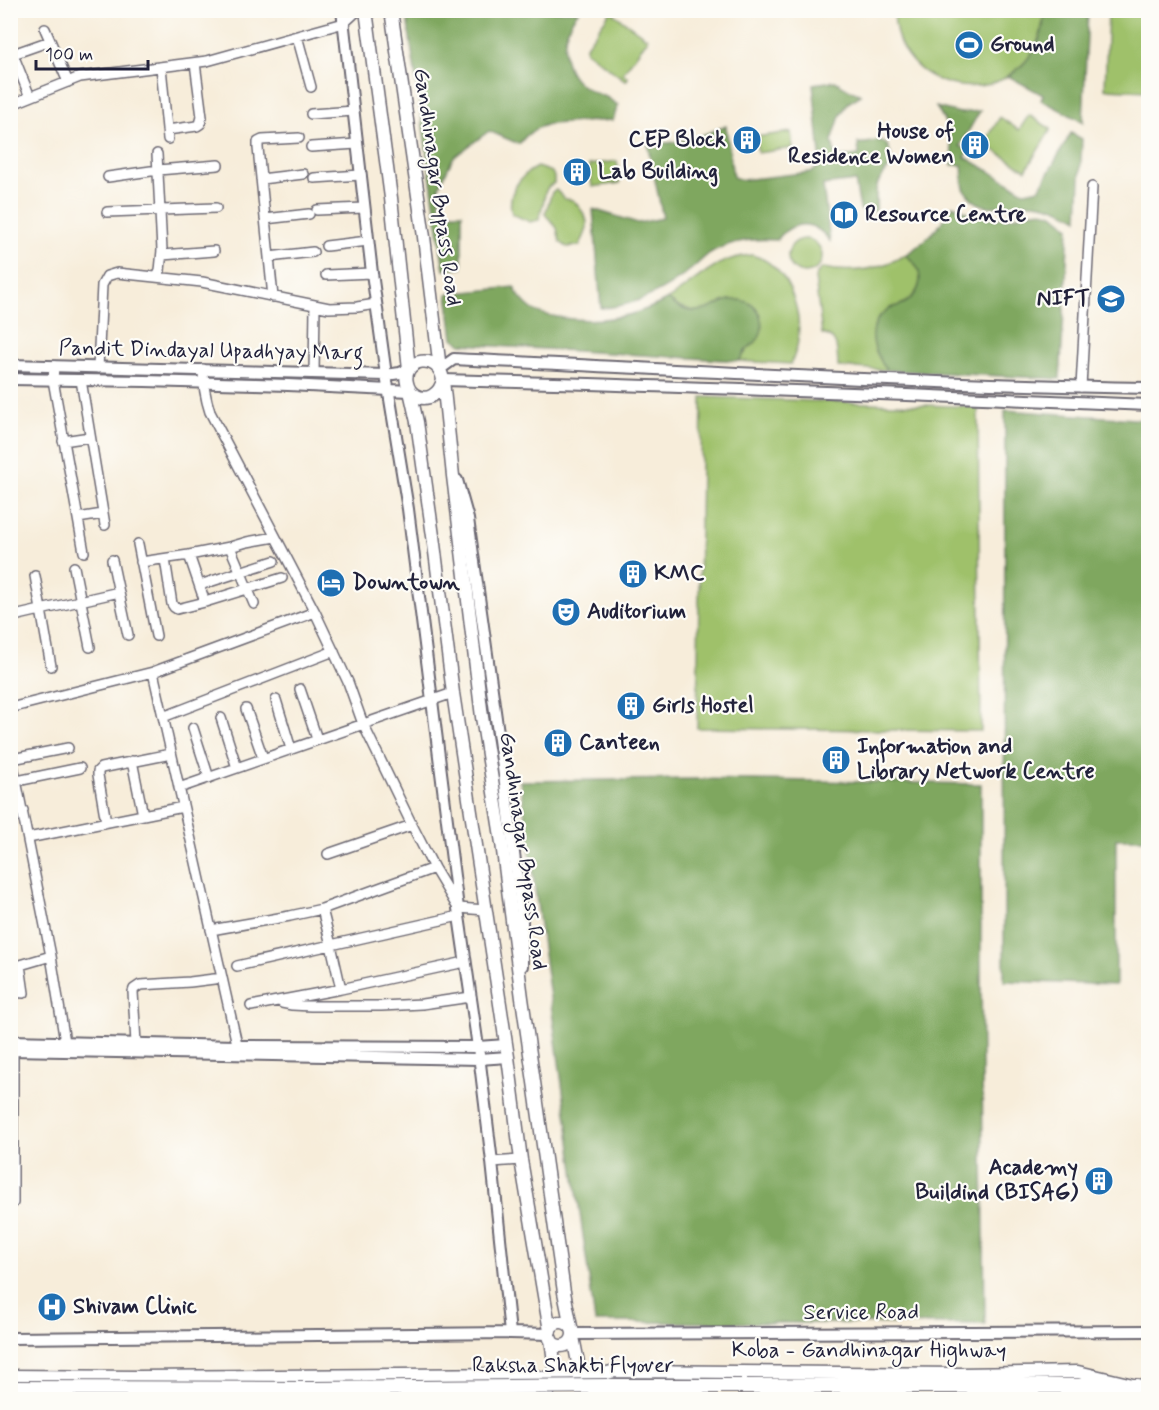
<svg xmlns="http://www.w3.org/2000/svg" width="1159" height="1410" viewBox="0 0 1159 1410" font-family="Mynerve,sans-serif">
<rect width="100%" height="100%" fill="#fdfcf7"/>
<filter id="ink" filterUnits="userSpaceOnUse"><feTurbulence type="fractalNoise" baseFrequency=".0167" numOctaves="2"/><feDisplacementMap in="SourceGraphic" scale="12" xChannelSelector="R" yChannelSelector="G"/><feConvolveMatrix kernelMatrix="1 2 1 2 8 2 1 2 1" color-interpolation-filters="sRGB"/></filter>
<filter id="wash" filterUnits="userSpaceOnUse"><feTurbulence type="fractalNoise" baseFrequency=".008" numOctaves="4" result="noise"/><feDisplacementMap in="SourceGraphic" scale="24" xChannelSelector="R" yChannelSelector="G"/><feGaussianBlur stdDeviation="1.35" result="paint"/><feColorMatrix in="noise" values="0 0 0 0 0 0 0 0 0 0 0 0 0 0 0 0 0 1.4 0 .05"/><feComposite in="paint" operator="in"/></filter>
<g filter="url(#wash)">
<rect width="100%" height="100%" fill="#f7edda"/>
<!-- green -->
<path fill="#9fc16a" stroke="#607252" stroke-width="1.5" d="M894,10H1045V11C1042,27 1040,41 1031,55C1024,65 1013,73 1003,79C963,99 909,78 897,34C895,26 894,18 894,10Z
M611,11H616L614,14L647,38V40L623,73L628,78L626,81L586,51V46Z
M1108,11H1148V91L1105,89Z
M1029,115L1051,129L1026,170L984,144L1000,117L1019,130Z
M791,132L793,148L758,153L755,137Z
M617,161L620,183L592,187L589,165Z
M537,167L552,172L554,177V183C542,190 546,195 543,205C541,211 539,214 539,220L530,222L512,214C506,194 520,175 537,167Z
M556,190L565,199L573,200C589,217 592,225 579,246L567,247L560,242L557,228L545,214L552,192Z
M788 256a17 17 0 1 1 34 0a17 17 0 1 1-34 0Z
M752,255C787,264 802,308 798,341C797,349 794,356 791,364L739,361L748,349L755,343L760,334V315L754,306L729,300L707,310L694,311L677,306L668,299C699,280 713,258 752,255Z
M905,255C934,273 918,303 890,308L873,339L875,350L886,370L838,367C837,352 839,337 822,334L815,278L818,272L823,268C853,274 879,270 905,255Z
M702,397L978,407L981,731L697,728Z"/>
<!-- forest -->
<path fill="#7fa75e" stroke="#50644c" stroke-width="1.5" d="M406,11H579C559,33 559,69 584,87C591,92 598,94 606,97C610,99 614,103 618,105L613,120L550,124C536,127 527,133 519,144L489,131L453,158L439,187L440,213H462V268L444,270Z
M1045,11H1088L1083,122L1041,100L1043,95L1008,76C1023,68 1035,51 1041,35C1043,28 1044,19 1045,11Z
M835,81L850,90L861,95L848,103L840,116L832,141L836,158L859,155L858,143C868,145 875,139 882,141C887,143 889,147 890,152C896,170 881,171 877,186C875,193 877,202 876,210C871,214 864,214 860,209L855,181L823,185L830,241C827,238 824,233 820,231C805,219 787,226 777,240C754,238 730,241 710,253C703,258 696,266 689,271C665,291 633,307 601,308L593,209L638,223L663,218L647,142C676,147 699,136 726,126L733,177L742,180L811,172L821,165L813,84Z
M936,107L960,113L980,111L960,146L969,151L965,157L1025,192L1039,189L1071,133L1082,139L1078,219C1063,210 1047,203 1030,203C1010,202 989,214 972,199C969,196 965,192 964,188C962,181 963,172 962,165H952C953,143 949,125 936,107Z
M953,205C968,214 985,220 1003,218C1031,216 1045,199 1069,228L1060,379L886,370C876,353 866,336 879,317C882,314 886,310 890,308C896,306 901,306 907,302C925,289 924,267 905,255C924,243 942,225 953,205Z
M514,287C518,296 524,303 532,309C541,315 552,316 563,318C600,323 636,317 668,299C676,307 686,312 697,311C707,311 714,306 723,302C736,297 752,300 759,313C762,320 763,329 760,336C757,342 752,345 747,349C744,352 742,357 739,361L461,344L453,338L447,294Z
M1005,410L1148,420V839H1116V985L1004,981Z
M696,779L981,784V978L985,1324L595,1322L520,781Z"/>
</g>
<g filter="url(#ink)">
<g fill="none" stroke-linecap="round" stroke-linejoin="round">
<!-- minor casing -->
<g stroke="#6d6973" stroke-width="12">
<path id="minor" d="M45,29L68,82
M297,36L311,87
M10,47L30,97
M13,54L50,41
M161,67L168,139
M10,105L80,77L207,61L344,23L358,10
M311,114L354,111
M167,130L197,126L200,124L202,117L195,63
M311,147L357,144
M157,154L162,250L160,271L157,277
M108,177L158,170L218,165
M314,178L361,175
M261,179L303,174
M317,210L364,208
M107,212L216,208
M265,219L309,214
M326,246L368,241
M162,255L214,251
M269,257L313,252
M326,275L372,273
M273,297L258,148V142L262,140L299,138
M54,366L53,380L84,552
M98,368L102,285L107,276L117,273L202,282L329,308L357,307L376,304
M203,369C203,385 205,397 210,412L315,612L348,682L363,724L412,825L434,868L458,908L486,910
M314,373L315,306
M81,380L105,525
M1081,387L1092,187
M63,441L90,437
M78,518L103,514
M138,544L156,636
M230,547L254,604
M189,555L205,602
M165,559L172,604L174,607L177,609L205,602L282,578
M112,560L128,635
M141,562L189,555L230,547L247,542L275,537
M74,567L90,647
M35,576L51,666
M200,585L274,561
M10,617L119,592
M153,672L239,1053
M300,689L317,739
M276,700L291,749
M10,708L153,672L315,612
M246,709L263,758
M163,717L334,651
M221,718L237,768
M193,728L209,778
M10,750L51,956L66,1048
M12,759L68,748
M132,761L143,815
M17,781L80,768
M179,788L453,693
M10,813L23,810
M106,822L98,775V771L101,768L171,754
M28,838L183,807
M328,854L412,825
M434,868L322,909L331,945L459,916
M211,930L290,916L322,909
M237,966L331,945L341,989
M10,968L51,956
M10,992L24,993L20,965
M282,1003L292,1005L311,1006H381L422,1004L471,997
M251,1006L341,989L465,962
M13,1043V1203
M136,1043L133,992L134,989L140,985L190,982L222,978
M492,1162L521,1160"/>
</g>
<!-- tertiary casing -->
<g stroke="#6d6973" stroke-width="14">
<path id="tertiary" d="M342,10L372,273L386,375L408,509L459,916L478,1047L492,1162L510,1333
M10,365L386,375L400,373L409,369
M440,369L454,359C686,370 917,384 1148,388
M10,379L145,381L288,385L410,391
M443,380C678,386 913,395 1148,405
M457,480L468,519L504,775L522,916V966
M10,1041L237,1046L478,1047L506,1045
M10,1050L479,1059L508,1057
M573,1334L1148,1331
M10,1338L510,1333L550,1334"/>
</g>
<!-- secondary casing -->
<g stroke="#6d6973" stroke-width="15">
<path id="secondary" d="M366,10L391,198L409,369
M391,10L424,237L440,369
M443,380C440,393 428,403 415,395C410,392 408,388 407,383C401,359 439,351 443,380L453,476L482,717L502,843L522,998L564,1292L571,1327
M410,391L417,422L433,536L453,693L508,1057L521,1160L550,1331
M549 1334a12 12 0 1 1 24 0a12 12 0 1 1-24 0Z
M573,1337L580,1373
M551,1339L556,1377
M10,1376L139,1377L526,1374L553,1380
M588,1378L615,1371L959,1374L1078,1372L1137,1386H1148"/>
</g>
<!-- primary casing -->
<g stroke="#6d6973" stroke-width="16">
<path id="primary" d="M608,1386H1137
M547,1400C545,1362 598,1363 595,1400"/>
</g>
<!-- minor -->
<use href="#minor" stroke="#fff" stroke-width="9"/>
<!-- tertiary -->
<use href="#tertiary" stroke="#fff" stroke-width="10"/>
<!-- secondary -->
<use href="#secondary" stroke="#fff" stroke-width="12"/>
<!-- primary -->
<use href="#primary" stroke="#fff" stroke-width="14"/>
<!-- primary-bridge casing -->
<g stroke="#6d6973" stroke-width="16" stroke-linecap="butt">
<path id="primary-bridge" d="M10,1388L311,1389L608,1386"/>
</g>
<!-- primary-bridge -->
<use href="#primary-bridge" stroke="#fff" stroke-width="14"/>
</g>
</g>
<!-- icons -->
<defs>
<g id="stadium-disc" transform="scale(1.5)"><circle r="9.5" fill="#1f6fb2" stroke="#fdfcf7"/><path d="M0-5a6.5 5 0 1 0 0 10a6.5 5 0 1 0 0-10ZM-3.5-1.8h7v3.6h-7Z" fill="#fff"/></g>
<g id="building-disc" transform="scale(1.5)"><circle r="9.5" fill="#1f6fb2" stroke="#fdfcf7"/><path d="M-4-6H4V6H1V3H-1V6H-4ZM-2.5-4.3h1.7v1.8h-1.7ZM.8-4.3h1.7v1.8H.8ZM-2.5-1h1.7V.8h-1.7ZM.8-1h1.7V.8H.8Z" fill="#fff"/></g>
<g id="library-disc" transform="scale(1.5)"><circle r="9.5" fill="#1f6fb2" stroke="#fdfcf7"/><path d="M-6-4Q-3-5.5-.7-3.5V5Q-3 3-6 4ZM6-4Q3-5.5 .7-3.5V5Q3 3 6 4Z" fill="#fff"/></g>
<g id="university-disc" transform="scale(1.5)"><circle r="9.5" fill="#1f6fb2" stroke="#fdfcf7"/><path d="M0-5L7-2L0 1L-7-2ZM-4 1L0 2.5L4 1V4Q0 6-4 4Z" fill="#fff"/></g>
<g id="hotel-disc" transform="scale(1.5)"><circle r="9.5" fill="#1f6fb2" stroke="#fdfcf7"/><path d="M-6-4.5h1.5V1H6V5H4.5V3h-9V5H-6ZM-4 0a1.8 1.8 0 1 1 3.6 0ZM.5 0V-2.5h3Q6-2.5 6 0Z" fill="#fff"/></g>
<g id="theatre-disc" transform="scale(1.5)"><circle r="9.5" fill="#1f6fb2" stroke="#fdfcf7"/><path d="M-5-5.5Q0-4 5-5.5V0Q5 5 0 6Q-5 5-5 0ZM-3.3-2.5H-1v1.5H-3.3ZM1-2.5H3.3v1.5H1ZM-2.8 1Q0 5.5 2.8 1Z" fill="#fff"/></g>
<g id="hospital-disc" transform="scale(1.5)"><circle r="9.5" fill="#1f6fb2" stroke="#fdfcf7"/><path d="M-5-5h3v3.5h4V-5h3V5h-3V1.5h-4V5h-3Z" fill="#fff"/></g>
</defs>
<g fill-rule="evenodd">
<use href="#stadium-disc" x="969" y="45"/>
<use href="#building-disc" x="747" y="140"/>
<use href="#building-disc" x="975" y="145"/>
<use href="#building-disc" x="577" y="172"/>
<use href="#library-disc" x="844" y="215"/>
<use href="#university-disc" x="1111" y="299"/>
<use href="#building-disc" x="633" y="574"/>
<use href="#hotel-disc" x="331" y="583"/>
<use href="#theatre-disc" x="566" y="612"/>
<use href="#building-disc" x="631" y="706"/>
<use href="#building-disc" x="558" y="743"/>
<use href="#building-disc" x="836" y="760"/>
<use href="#building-disc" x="1099" y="1181"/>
<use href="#hospital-disc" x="52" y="1307"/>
</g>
<g text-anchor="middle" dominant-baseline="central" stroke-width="4.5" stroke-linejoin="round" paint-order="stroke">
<!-- poi labels -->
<g font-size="22" font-weight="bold" fill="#22223b" stroke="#fdfcf7" text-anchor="start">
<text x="990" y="45">Ground</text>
<text x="954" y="132" text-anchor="end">House of<tspan x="954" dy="25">Residence Women</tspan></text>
<text x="726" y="140" text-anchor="end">CEP Block</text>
<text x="598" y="172">Lab Building</text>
<text x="865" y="215">Resource Centre</text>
<text x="1090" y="299" text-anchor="end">NIFT</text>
<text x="654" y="574">KMC</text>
<text x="352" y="583">Downtown</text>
<text x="587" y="612">Auditorium</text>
<text x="652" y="706">Girls Hostel</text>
<text x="579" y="743">Canteen</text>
<text x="857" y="747">Information and<tspan x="857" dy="25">Library Network Centre</tspan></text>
<text x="1078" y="1168" text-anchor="end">Academy<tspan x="1078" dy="25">Buildind (BISAG)</tspan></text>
<text x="73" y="1307">Shivam Clinic</text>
</g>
<!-- street labels -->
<g font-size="22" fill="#22223b" stroke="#fdfcf7">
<text transform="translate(437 187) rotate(82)">Gandhinagar Bypass Road</text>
<text transform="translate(211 351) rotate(1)">Pandit Dindayal Upadhyay Marg</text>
<text transform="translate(523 851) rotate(82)">Gandhinagar Bypass Road</text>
<text x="861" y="1313">Service Road</text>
<text x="869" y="1351">Koba - Gandhinagar Highway</text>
<text x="573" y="1366">Raksha Shakti Flyover</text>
</g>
</g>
<!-- margin -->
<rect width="1159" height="1410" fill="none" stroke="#fdfcf7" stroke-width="36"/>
<!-- scale -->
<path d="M36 60v9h112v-9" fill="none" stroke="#22223b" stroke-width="3"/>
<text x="45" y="60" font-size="18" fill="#22223b" stroke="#fdfcf7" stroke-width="4.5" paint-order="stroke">100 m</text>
</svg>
